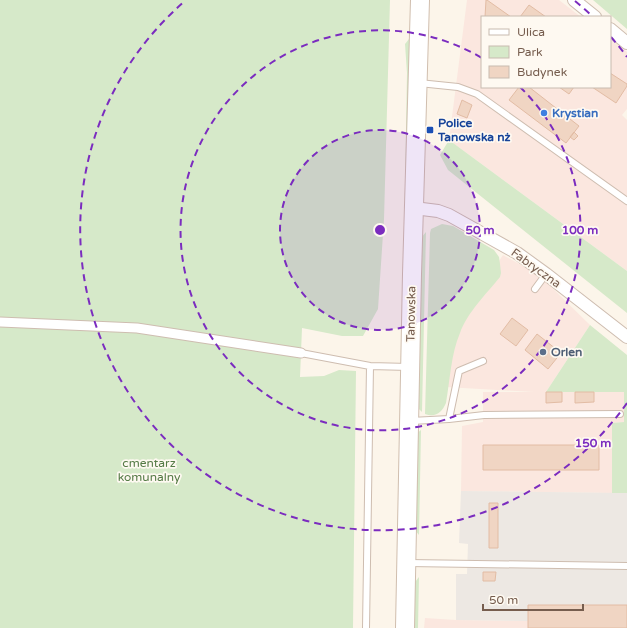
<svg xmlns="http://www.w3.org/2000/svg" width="627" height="628" viewBox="0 0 627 628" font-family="'Varela Round',sans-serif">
<rect width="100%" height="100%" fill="#fcf5ea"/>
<!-- commercial -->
<path fill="#fbe7df" d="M467,0H559L581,17H482V87H610V39L627,52V109L622,115L627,120V271L449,140Z
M503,255L539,275L590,325L546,392H624V422L612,423V493L461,491L462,426L483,422V392H534L446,387L457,324Z
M425,618L456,620L528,621V628H424Z"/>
<!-- industrial -->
<path fill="#ede8e3" d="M461,491L627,493V628H528V621L456,620V574H467L468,544L459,543Z"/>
<!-- green -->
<path fill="#d6e9c9" d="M0,0H390L384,219L378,309L363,336H342L302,328L300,377L324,376L339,370L356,371L353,628H0Z
M593,0H627V29Z
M409,39H412L402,356L407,73L405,44Z
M449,140L627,271V313L448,170L440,155Z
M442,224L453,226L494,250L499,257L500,264L501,273L500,277C487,293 467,313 460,333C451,354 450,380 446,403C442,412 436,418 425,414L430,233L431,229Z
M426,232L422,412L417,407L421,238Z
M590,325L627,355V493H612V423L624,422V392H546Z
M421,430L419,535L415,530L416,434Z
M419,577L418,628H412L415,582Z"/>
<!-- building -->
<path fill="#f0d5c3" stroke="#e2bca4" d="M486,0H487L511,17H485Z
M529,5L546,17H520Z
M610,73L627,84V86L616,103L592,87H610Z
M519,87H529L579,126L566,143L509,100Z
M559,87H574L569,94Z
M462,100L472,105L467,118L457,114Z
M574,132L578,136L574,140L570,137Z
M512,318L528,330L516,346L500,334Z
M537,334L561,353L548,369L525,350Z
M546,392H562V402L546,403Z
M575,392H594V402L575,403Z
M483,445H599V470H483Z
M489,503H498V548H489Z
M483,572H496L495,581H483Z
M528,605H627V628H528Z"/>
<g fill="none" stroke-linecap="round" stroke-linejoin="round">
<!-- service casing -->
<g stroke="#cebdb0" stroke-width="8">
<path id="service" d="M419,83L458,87L477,94L627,201
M535,289L546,274
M301,353L370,366L409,367
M449,419L484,415L620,414
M411,421L449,419L459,371L483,361
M408,563L627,566
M366,628L370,366"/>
</g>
<!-- pedestrian casing -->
<g stroke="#cebdb0" stroke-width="11">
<path id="pedestrian" d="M0,322L137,328L301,353"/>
</g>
<!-- minor casing -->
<g stroke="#cebdb0" stroke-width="14">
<path id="minor" d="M574,0L595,17
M610,29L627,43
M414,208L438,211L449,215L517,253L546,274L627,337"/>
</g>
<!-- secondary casing -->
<g stroke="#d0beae" stroke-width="20">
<path id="secondary" d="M405,628L412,274L420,0"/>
</g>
<!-- service -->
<use href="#service" stroke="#fff" stroke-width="6"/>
<!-- pedestrian -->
<use href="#pedestrian" stroke="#fff" stroke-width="9"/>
<!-- minor -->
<use href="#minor" stroke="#fff" stroke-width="12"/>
<!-- secondary -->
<use href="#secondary" stroke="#fff" stroke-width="18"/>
</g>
<!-- distance rings -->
<circle cx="380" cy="230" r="100" fill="#7b2cbf" fill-opacity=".12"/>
<g fill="none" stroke="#7b2cbf" stroke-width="2" stroke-dasharray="7 5">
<circle cx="380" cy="230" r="100"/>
<path d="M520 87A200 200 0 1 1 482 58"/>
<path d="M627 403A301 301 0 1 1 185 1M575 1A301 301 0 0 1 591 15M611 37A301 301 0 0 1 627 57"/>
</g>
<!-- markers -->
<circle fill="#3f7fe0" stroke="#fef9f1" stroke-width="1.5" cx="544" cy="113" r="4"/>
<rect fill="#1a4fb4" stroke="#fef9f1" stroke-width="1.5" x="426" y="126" width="8" height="8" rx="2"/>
<circle fill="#5c6f8a" stroke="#fef9f1" stroke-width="1.5" cx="543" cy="352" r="4"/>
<g text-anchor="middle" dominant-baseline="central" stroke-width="3.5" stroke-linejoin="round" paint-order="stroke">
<!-- shop labels -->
<g font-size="12" font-weight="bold" fill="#366cbe" stroke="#fef9f1" text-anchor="start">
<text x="552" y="113">Krystian</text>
</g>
<!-- transit labels -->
<g font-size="12" font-weight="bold" fill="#164399" stroke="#fef9f1" text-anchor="start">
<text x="438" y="123">Police<tspan x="438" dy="14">Tanowska nż</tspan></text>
</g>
<!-- street labels -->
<g font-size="12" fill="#765d4e" stroke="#fef9f1">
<text transform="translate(536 268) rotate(36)">Fabryczna</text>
<text transform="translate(411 314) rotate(-89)">Tanowska</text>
</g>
<!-- service labels -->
<g font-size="12" font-weight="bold" fill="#4e5e75" stroke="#fef9f1" text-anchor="start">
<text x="551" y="352">Orlen</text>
</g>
<!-- park labels -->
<g font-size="12" fill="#557b46" stroke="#fef9f1">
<text x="149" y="463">cmentarz<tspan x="149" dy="14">komunalny</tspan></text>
</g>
</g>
<circle cx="380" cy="230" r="6" fill="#7b2cbf" stroke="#fef9f1" stroke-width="2"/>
<g font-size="12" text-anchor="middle" font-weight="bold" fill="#7b2cbf" stroke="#fef9f1" stroke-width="3.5" stroke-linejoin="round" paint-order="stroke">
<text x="480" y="234">50 m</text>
<text x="580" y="234">100 m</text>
<text x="593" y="447">150 m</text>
</g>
<!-- legend -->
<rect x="481" y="16" width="130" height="72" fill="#fef9f1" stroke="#c8bbb0"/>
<rect x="489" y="29" width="20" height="6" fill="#ffffff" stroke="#c8bbb0"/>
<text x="517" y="36" font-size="12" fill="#765d4e">Ulica</text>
<rect x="489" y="46" width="20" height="12" fill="#d6e9c9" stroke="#c8bbb0"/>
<text x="517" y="56" font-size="12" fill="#765d4e">Park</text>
<rect x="489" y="66" width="20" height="12" fill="#f0d5c3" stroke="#c8bbb0"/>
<text x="517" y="76" font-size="12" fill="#765d4e">Budynek</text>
<!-- scale -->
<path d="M483 604v6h100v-6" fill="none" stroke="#765d4e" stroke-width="2"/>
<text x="489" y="604" font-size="12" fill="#765d4e" stroke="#fef9f1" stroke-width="3" paint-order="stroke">50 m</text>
</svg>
